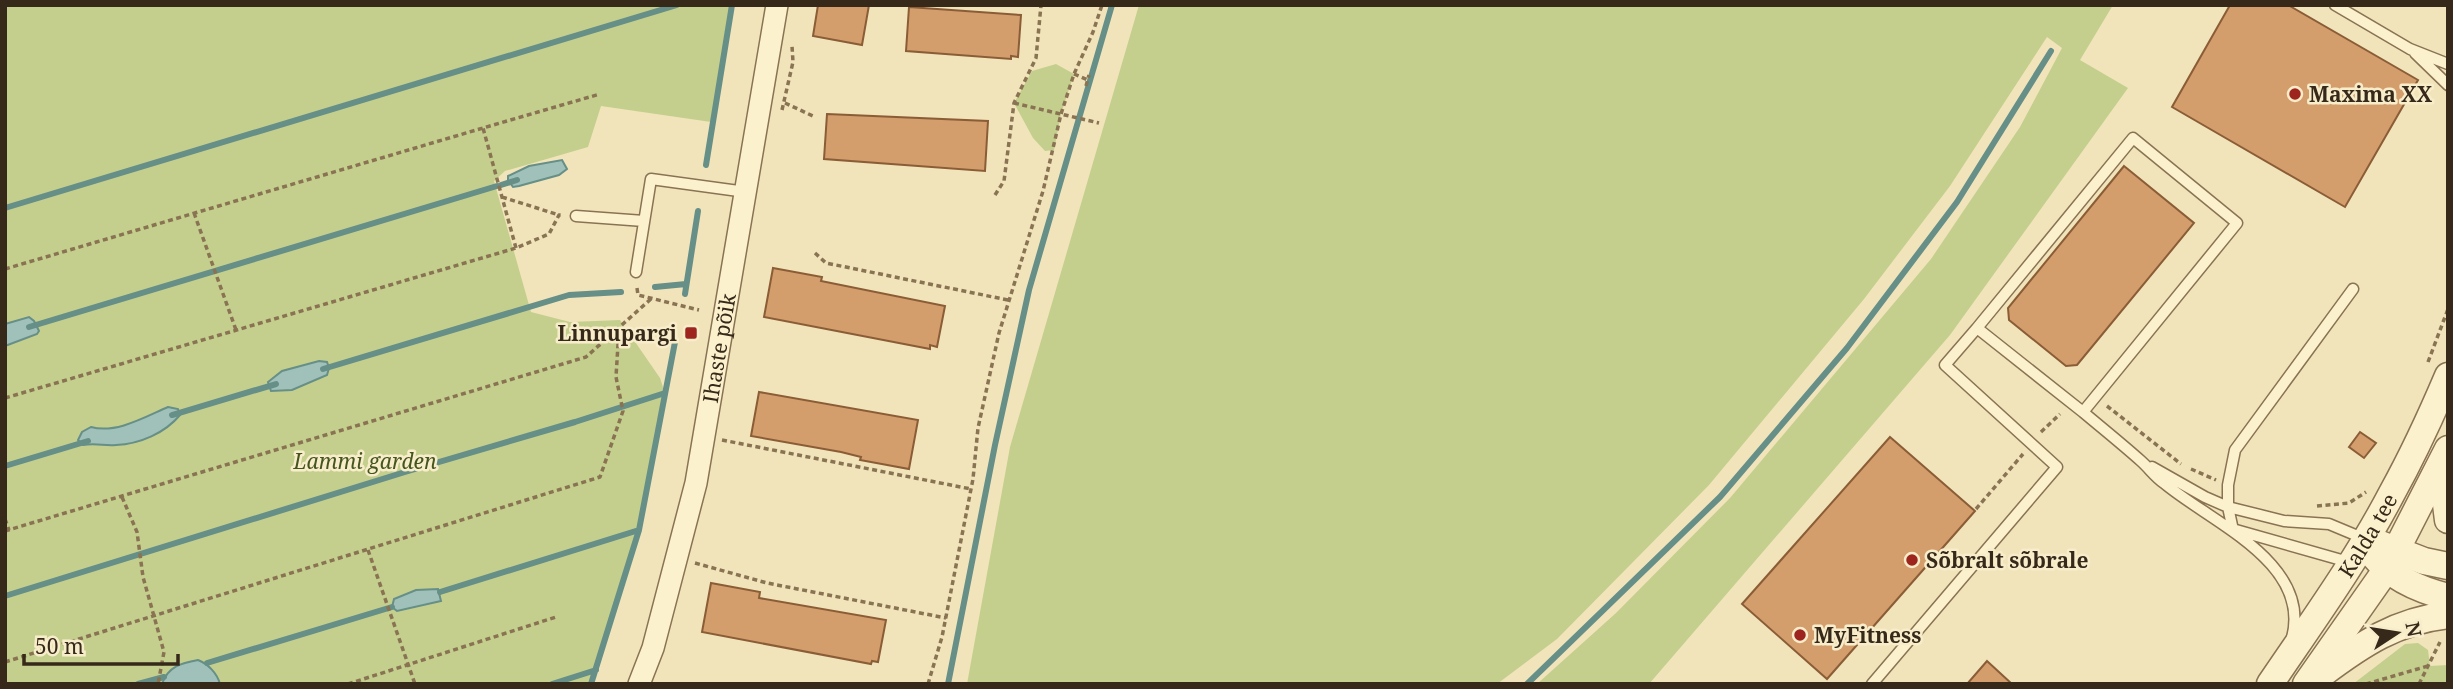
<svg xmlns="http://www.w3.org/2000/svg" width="2453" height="689" viewBox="0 0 2453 689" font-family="'Noto Serif',serif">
<rect width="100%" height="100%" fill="#f1e4ba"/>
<!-- green -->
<path fill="#c4cf8d" d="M5,5H732L711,122L601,106L588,147L505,171L494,181L531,312L570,322L620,320L660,378L665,393L651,476L639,530L591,684H5Z
M1139,5H2113L2080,60L2128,88L1950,335L1649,684H1537L1616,613L1730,498L1931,259L2020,127L2062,48L2047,37L1950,186L1864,299L1709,485L1557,639L1497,684H967L1010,447Z
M1056,64L1074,74L1061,114L1054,150L1045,151L1033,138L1014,103L1032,71Z
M2418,643L2428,650L2430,666L2448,665V684H2353L2405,644Z"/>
<!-- water -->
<path fill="#9fc1b9" stroke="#668f87" stroke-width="2" d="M562,160L567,169L559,175L519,186L513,187L508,180V176L529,166Z
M29,317L34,321L39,331L37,334L5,346V324Z
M319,361L327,362L329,368L327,375L292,390L271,391L268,382L282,371Z
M168,407L178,409L180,415C165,433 140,444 116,445C104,446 97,443 83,445L78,440L82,432L91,427C116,434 145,417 168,407Z
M438,589L441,601L397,611L392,607L394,599L416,590Z
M198,660C208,664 217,673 220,684H162C168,666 182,663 198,660Z"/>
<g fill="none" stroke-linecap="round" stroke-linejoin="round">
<!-- stream -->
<path stroke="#668f87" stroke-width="6" d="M706,165L732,5
M501,185L517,180
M5,208L677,5
M655,287L686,284
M685,294L698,211
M29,327L497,186
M323,369L569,295L621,292
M172,415L276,384
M5,466L88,441
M440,592L639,530
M5,596L405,472L575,422L665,393
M207,663L392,607
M138,684L164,677
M552,684L596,670
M591,684L639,530L675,342
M948,684L995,445L1029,290L1112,5
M1527,684L1720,497L1847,348L1957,202L2051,51"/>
</g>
<!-- building -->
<path fill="#d39d6c" stroke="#8a5d37" stroke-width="2" d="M818,5H869L862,45L813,36Z
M2230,5H2288L2418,80L2345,207L2172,107Z
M909,7L1021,15L1018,57L1011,56V59L906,51Z
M827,114L988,121L985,171L824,159Z
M2124,166L2194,223L2077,365L2066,366L2009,320L2008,308Z
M773,268L822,277L821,281L945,306L937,347L930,345V349L764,317Z
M759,392L918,420L909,469L860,460L861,457L841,452L751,436Z
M2360,432L2376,443L2364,458L2349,447Z
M1890,437L1975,511L1827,679L1742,604Z
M711,583L760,592L759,598L886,620L878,662L872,661L871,664L702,632Z
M1987,661L2012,684H1967Z"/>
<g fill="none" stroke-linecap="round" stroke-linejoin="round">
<!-- service casing -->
<g stroke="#897353" stroke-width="13">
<path id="service" d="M2335,5L2410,49L2448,64
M2415,53L2448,85
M576,216L644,221
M636,272L651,179L746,192
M2083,412L1977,328L2133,138L2237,223L2083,412C2102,428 2122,444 2141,461C2149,468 2155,477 2164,483C2210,522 2312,562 2292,638
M2152,467L2205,497L2228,507L2284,521L2329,524L2365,539
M2233,530L2228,507V485L2235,450L2353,289
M2236,530L2352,563
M1872,684L2057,467L1945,365L1977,328"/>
</g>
<!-- minor casing -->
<g stroke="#897353" stroke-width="24">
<g id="minor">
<path id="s1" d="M639,684L653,648L696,483L777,5"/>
</g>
</g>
<!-- tertiary casing -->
<g stroke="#897353" stroke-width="29">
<g id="tertiary">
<path d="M2441,465L2448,520"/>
<path d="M2380,544L2424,561L2448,566"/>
<path d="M2374,556C2392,578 2420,590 2448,597"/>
<path d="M2322,674C2362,644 2396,621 2448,615"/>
<path id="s2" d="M2270,684C2312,622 2357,560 2392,493C2413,455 2431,416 2448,376"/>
<path d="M2306,684L2386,570L2448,449"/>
</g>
</g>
<!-- path -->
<path stroke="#897353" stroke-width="3.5" stroke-dasharray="5 3.5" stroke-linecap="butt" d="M1074,74L1088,80
M1086,86L1089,75
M785,103L815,117
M1014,103L1099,123
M782,110L793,62L792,46
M995,195L1004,181L1014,103L1036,58L1041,5
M502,197L559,215
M194,213L236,330
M516,248L483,128L600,94
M815,253L826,263L1008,300
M5,269L483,128
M637,288L638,295L699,310
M2428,362L2448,309
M5,398L516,248L549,234L559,215H563
M2107,406L2181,464
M2041,432L2060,414
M722,440L971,489
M2191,469L2216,480
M122,497L137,532L143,577L164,652L158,684
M2317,506L2349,503L2366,492
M1976,509L2023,454
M5,519L9,530
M5,531L586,357L652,298
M368,550L415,684
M695,563L767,583L946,618
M5,662L600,477L623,411L616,377L619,328
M348,684L556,617
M928,684L942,637L973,479L978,428L999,333L1043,191L1061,114L1074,74L1093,32L1102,5
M2366,684L2428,666
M2419,684L2440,642"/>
<!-- service -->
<use href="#service" stroke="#fcf1cd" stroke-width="10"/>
<!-- minor -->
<use href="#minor" stroke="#fcf1cd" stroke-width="21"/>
<!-- tertiary -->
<use href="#tertiary" stroke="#fcf1cd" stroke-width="26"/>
</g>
<!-- markers -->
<g fill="#9d251e" stroke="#f8edca" stroke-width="2.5">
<circle cx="2295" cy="94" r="7"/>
<rect x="684" y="326" width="14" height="14" rx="3.5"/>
<circle cx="1912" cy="560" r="7"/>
<circle cx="1800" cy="635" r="7"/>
</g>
<g text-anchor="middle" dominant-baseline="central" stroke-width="5" stroke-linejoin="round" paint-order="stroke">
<!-- poi labels -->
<g font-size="21" font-weight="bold" fill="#362919" stroke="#f8edca" text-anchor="start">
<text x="2309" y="94">Maxima XX</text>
<text x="677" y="333" text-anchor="end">Linnupargi</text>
<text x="1926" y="560">Sõbralt sõbrale</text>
<text x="1814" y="635">MyFitness</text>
</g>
<!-- street labels -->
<g font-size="21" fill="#362919" stroke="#f8edca">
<text stroke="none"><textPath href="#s1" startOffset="346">Ihaste põik</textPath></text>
<text stroke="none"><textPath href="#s2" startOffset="178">Kalda tee</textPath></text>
</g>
<!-- park labels -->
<g font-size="21" font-style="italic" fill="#44551e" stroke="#f8edca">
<text x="365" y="461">Lammi garden</text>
</g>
</g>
<!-- border -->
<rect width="2453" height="689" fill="none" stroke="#362919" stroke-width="14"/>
<!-- north arrow -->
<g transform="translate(2397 633) rotate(78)" stroke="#f8edca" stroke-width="5" paint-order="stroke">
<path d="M0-5L12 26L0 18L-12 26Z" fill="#362919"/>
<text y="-10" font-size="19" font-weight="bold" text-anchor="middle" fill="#362919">N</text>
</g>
<!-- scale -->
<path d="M24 654v10h154v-10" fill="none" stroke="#362919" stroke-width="3.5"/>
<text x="35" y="654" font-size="21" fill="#362919" stroke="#f8edca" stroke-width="5" paint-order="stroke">50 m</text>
</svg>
